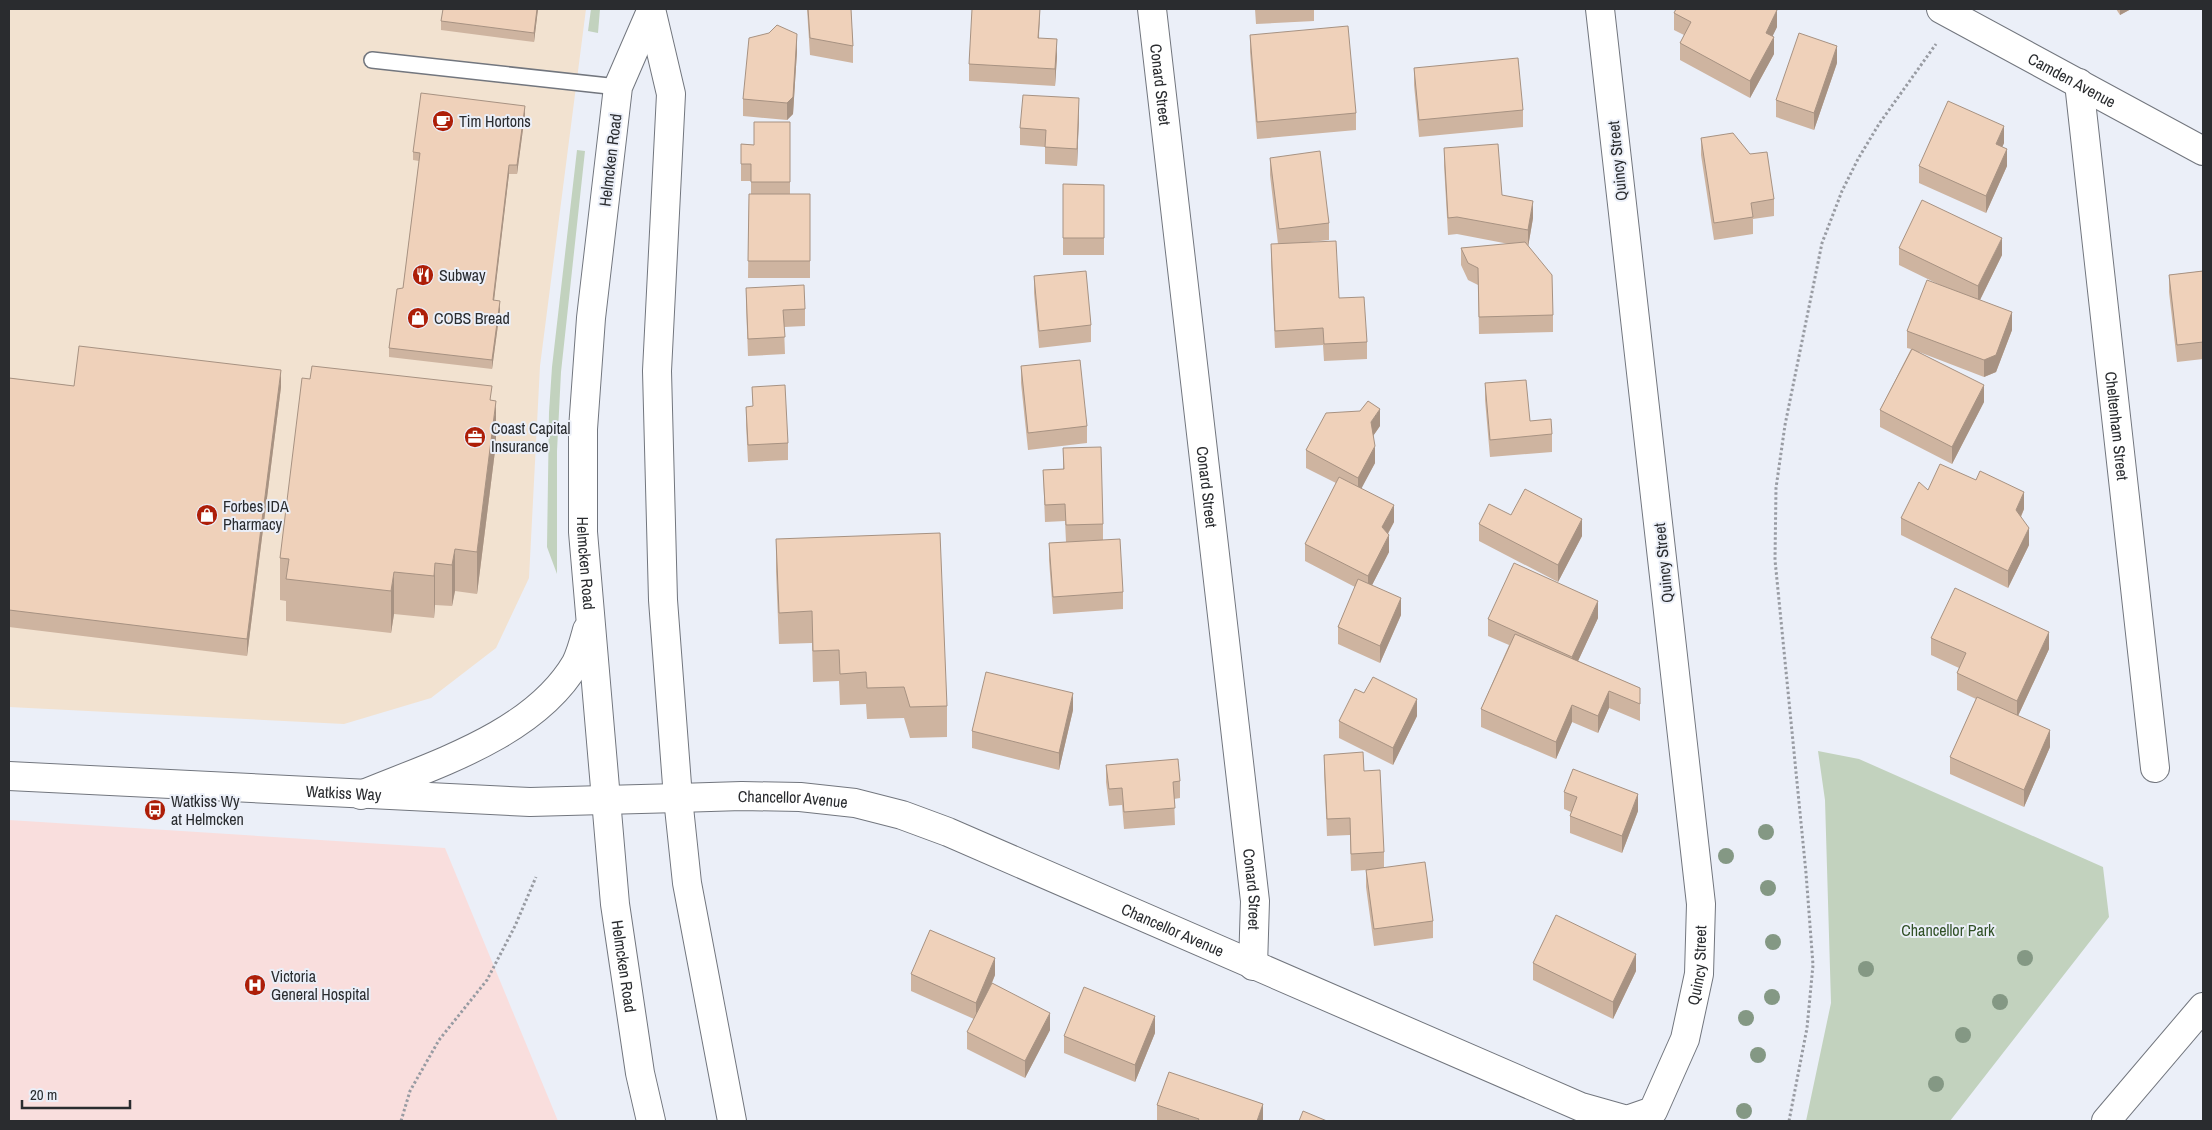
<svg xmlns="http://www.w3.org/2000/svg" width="2212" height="1130" viewBox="0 0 2212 1130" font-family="'Archivo Narrow',sans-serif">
<rect width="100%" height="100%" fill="#ebeff8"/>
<!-- commercial -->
<path fill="#f2e2d0" d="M9,9H586L540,366L529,578L496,648L431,698L344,724L9,707Z"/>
<!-- medical -->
<path fill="#f9dedd" d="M9,820L445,848L558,1121H9Z"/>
<!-- green -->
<path fill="#c2d2be" d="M591,9H600L598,33L588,31Z
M577,150L585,151L561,372L557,451V574L547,547L549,412L552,367Z
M1818,751L1859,759L2103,867L2109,917L1950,1121H1806L1831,1003L1825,800Z"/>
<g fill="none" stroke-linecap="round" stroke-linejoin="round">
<!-- service casing -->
<g stroke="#72767e" stroke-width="18">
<path id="service" d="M372,60L618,87"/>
</g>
<!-- minor casing -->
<g stroke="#72767e" stroke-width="30">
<g id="minor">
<path id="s1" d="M1152,9L1255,901L1253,966"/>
<path id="s2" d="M1941,9L2203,151"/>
<path id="s3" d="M2079,83L2155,768"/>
<path id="s4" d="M678,798L742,796L800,797L855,803L902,815L948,832L1581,1107L1627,1120L1653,1111L1685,1039L1699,974L1701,904L1600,9"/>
</g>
</g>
<!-- tertiary casing -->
<g stroke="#72767e" stroke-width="30">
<g id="tertiary">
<path id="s5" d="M9,776L530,802L678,798"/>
</g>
</g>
<!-- secondary casing -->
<g stroke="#72767e" stroke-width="30">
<g id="secondary">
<path d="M651,9L671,94L657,371L663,600L678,798L687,883L732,1121"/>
<path id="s6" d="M651,11L618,87L591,318L583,429V532L615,904L640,1073L651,1121"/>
<path d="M361,795C433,765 534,735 576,663C581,653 584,641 587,630"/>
</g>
</g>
<!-- motorway casing -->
<g stroke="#72767e" stroke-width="30">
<path id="motorway" d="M2106,1121L2203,1007"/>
</g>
<!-- path -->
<path stroke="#989ba2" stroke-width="3" stroke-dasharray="2.5 2.5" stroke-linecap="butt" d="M401,1121L410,1091L439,1040L487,980L515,926L536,877
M1789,1121L1807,1028L1813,965L1806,873L1775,560L1776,488L1785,425L1822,243L1842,191L1858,159L1879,124L1936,44"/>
<!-- service -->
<use href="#service" stroke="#fff" stroke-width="15"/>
<!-- minor -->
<use href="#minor" stroke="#fff" stroke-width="28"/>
<!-- tertiary -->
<use href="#tertiary" stroke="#fff" stroke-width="28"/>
<!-- secondary -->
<use href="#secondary" stroke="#fff" stroke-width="28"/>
<!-- motorway -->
<use href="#motorway" stroke="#fff" stroke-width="28"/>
</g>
<!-- trees -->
<g fill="#849884">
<circle cx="1766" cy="832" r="8"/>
<circle cx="1726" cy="856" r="8"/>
<circle cx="1768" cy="888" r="8"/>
<circle cx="1773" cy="942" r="8"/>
<circle cx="2025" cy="958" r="8"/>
<circle cx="1866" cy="969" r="8"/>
<circle cx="1772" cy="997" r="8"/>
<circle cx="2000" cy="1002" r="8"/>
<circle cx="1746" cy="1018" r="8"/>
<circle cx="1963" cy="1035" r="8"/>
<circle cx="1758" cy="1055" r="8"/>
<circle cx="1936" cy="1084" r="8"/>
<circle cx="1744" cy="1111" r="8"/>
</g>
<!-- wall -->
<path fill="#ceb4a0" d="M538,9L534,42L441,30V21Z
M807,9H851L853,46V63L810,55Z
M1040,9L1039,38L1057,56L1055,86L969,81V64Z
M1255,9H1314V21L1256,24Z
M2116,9H2131L2120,15Z
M1674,13L1777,27L1772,36L1774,54L1750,98L1680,60V43L1684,35L1674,30Z
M1250,35L1356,113V130L1257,139L1250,52Z
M797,51L793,114L787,120L743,116V99Z
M1837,63L1814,130L1776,117V100Z
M1414,68L1523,110V127L1419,137L1414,85Z
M525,114L517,174H509L494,300L500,310L492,369L389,357V348L403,288L419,161L413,160V152Z
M1079,115L1077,166L1045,164V147L1020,145V128Z
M790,122V194H810V278H748L749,194H751V181H741V144L754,145Z
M1701,138L1774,199V216L1753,219V234L1714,240L1701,155Z
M2004,143L2002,147L2007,166L1986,213L1919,183V166Z
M1444,148L1502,195L1533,218L1528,247L1553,315V332L1479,334L1478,285L1468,280L1461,265V248L1509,244L1457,234L1448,235L1444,165Z
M1270,158L1329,223V240L1310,242L1339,298L1367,342V359L1324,361L1323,345L1275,348L1271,261V244H1278L1270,175Z
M1063,184L1104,185V255H1063Z
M1899,248L2002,255L1980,300L2012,330L1996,372L1984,377L1919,352L1984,402L1952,464L1880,427V410L1911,349L1907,348V331L1940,285L1899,265Z
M2203,271V359L2177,362L2169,292V275Z
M1034,276L1091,325V342L1039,348L1034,293Z
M746,288L805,309V326L784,327L785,354L748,356L746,305Z
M1021,366L1087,426V443L1028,450L1021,383Z
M9,378L74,386L281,387L247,656L9,627Z
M1485,383L1530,421L1552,434V452L1490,457L1485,400Z
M752,387L788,443V460L748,462L746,424V407L753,406Z
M492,401L496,443L477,594L455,591L452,606L435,605L434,618L394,614L391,633L286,621V601L280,600V558Z
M1380,426L1373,436L1375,463L1361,488L1394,522L1388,534L1389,552L1372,585L1401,615L1380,663L1338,644V627L1355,587L1305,561V544L1336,483L1306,468V450Z
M1063,448L1103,524V540L1123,592V609L1053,614L1049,560V543L1066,542L1065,521L1045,522L1043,470L1063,469Z
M1928,490L2024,509L2021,517L2029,545L2008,588L1901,535V518Z
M1511,515L1582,536L1558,582L1479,541V524Z
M776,539L947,706V737L910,738L904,718L867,719L866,704L840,705L839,681L813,682L812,643L779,644L776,571Z
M1598,618L1578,661L1640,688V721L1609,708L1598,733L1572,722L1556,759L1481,727V709L1509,645L1488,636V619Z
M1931,638L2049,649L2018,716L2050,747L2024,807L1950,774V757L1976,699L1957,690V673L1959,668L1931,655Z
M1364,693L1417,716L1393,765L1339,738V721Z
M1073,710L1059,770L972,748V731Z
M1324,755L1364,771L1384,852V867L1433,921V938L1374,946L1366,887V870L1351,871L1350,835L1327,836L1324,772Z
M1106,765L1180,781V798L1174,799L1175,825L1124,829L1122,805L1109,806L1106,782Z
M1564,792L1638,811L1622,853L1570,833V816L1571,812L1564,809Z
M1533,963L1636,971L1613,1019L1533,980Z
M911,974L995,975L992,983L1050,1030L1025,1078L967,1049V1032L974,1019L911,991Z
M1155,1033L1135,1082L1064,1053V1036Z
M1157,1105L1263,1121H1157Z"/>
<!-- shaded-wall -->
<path fill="#a79282" d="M537,9H538L534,42V33Z
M1040,9L1038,55V38Z
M2120,9H2131L2120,15Z
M1777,10V27L1766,50V33Z
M797,34V51L793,114L787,120V103Z
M1774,37V54L1750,98V81Z
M1057,39V56L1055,86V69Z
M1837,46V63L1814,130V113Z
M1079,98V115L1077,166V149Z
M525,106V114L517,174V165Z
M2004,126V143L1996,161V144Z
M2007,149V166L1986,213V196Z
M509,165V174L493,309V300Z
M1533,201V218L1528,247V230Z
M2002,238V255L1978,304V286Z
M500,301V310L492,369V360Z
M2012,312V330L1996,372L1984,377V360Z
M281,370V387L247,656V639Z
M1984,385V402L1952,464V447Z
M496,401V443L477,594V552Z
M1380,409V426L1371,439V422Z
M1375,446V463L1358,495V478Z
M2024,492V509L2016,527V510Z
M1394,505V522L1382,544V527Z
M1582,519V536L1558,582V565Z
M2029,528V545L2008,588V571Z
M1389,535V552L1368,593V576Z
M455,549V591L452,606V565Z
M435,563V605L434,618V576Z
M394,572V614L391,633V591Z
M1401,598V615L1380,663V646Z
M1598,601V618L1572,674V657Z
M2049,632V649L2017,718V701Z
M1609,691V708L1598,733V716Z
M1073,693V710L1059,770V753Z
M1417,699V716L1393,765V748Z
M1572,705V722L1556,759V742Z
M2050,730V747L2024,807V790Z
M1638,794V811L1622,853V836Z
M1636,954V971L1613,1019V1002Z
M995,958V975L976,1020V1003Z
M1050,1013V1030L1025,1078V1061Z
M1155,1016V1033L1135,1082V1065Z
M1263,1104V1121H1257Z"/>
<!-- building -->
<path fill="#efd1ba" stroke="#a79282" d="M443,9H537L534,33L441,21Z
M808,9H851L853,46L810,38Z
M972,9H1040L1038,38L1057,39L1055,69L969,64Z
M1676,9H1776L1777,10L1766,33L1774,37L1750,81L1680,43L1691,22L1674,13Z
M777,25L797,34L793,97L787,103L743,99L749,38L769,33Z
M1348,26L1356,113L1257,122L1250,35Z
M1799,33L1837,46L1814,113L1776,100Z
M1518,58L1523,110L1419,120L1414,68Z
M421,93L525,106L517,165H509L493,300L500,301L492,360L389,348L397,289L403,288L420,153L413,152Z
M1023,95L1079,98L1077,149L1045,147L1046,130L1020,128Z
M1948,101L2004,126L1996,144L2007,149L1986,196L1919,166Z
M754,122H790V182H751V164H741V144L754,145Z
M1733,133L1750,154L1767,152L1774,199L1751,203L1753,217L1714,223L1701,138Z
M1498,144L1502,195L1533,201L1528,230L1457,217L1448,218L1444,148Z
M1320,151L1329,223L1279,229L1270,158Z
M1063,184L1104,185V238H1063Z
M749,194H810V261H748Z
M1922,200L2002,238L1978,286L1899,248Z
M1336,241L1339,298L1364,297L1367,342L1324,344L1323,328L1275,331L1271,244Z
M1525,242L1552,275L1553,315L1479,317L1478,268L1468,263L1461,248Z
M1086,271L1091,325L1039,331L1034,276Z
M2203,271V342L2177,345L2169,275Z
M1927,280L2012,312L1996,355L1984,360L1907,331Z
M804,285L805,309L783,310L785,337L748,339L746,288Z
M79,346L281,370L247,639L9,610V378L74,386Z
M1912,349L1984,385L1952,447L1880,410Z
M1080,360L1087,426L1028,433L1021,366Z
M312,366L492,386L490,400L496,401L477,552L455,549L452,565L435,563L434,576L394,572L391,591L286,579L289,559L280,558L302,378L310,379Z
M1526,380L1530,421L1551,419L1552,434L1490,440L1485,383Z
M785,385L788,443L748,445L746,407L753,406L752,387Z
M1368,401L1380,409L1371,422L1375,446L1358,478L1306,450L1326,413L1360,411Z
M1101,447L1103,524L1066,525L1065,504L1045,505L1043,470L1064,469L1063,448Z
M1940,464L1976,480L1980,471L2024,492L2016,510L2029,528L2008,571L1901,518L1919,482L1928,490Z
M1339,477L1394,505L1382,527L1389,535L1368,576L1305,544Z
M1525,489L1582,519L1558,565L1479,524L1489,504L1511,515Z
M940,533L947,706L910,707L904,687L867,688L866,672L840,674L839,650L813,651L812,611L779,613L776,539Z
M1120,539L1123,592L1053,597L1049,543Z
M1514,563L1598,601L1572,657L1488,619Z
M1358,579L1401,598L1380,646L1338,627Z
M1955,588L2049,632L2017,701L1957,673L1966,653L1931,638Z
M1515,634L1640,688V704L1609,691L1598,716L1572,705L1556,742L1481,709Z
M986,672L1073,693L1059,753L972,731Z
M1373,677L1417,699L1393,748L1339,721L1355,689L1364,693Z
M1977,697L2050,730L2024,790L1950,757Z
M1363,752L1364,771L1380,770L1384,852L1351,854L1350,818L1327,819L1324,755Z
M1178,759L1180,781L1173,782L1175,808L1124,812L1122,788L1109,789L1106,765Z
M1573,769L1638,794L1622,836L1570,816L1577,797L1564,792Z
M1425,862L1433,921L1374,929L1366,870Z
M1556,915L1636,954L1613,1002L1533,963Z
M930,930L995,958L976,1003L911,974Z
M992,983L1050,1013L1025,1061L967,1032Z
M1084,987L1155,1016L1135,1065L1064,1036Z
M1169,1072L1263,1104L1257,1121H1198L1199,1119L1157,1105Z
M1303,1111L1327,1121H1299Z"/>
<!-- icons -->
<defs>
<g id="cafe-disc" transform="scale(1.125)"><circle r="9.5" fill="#ad1e08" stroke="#ebeff8"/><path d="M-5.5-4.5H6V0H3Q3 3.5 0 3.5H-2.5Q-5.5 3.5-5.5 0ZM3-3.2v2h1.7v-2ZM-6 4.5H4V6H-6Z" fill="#fff"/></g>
<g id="restaurant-disc" transform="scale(1.125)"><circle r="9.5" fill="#ad1e08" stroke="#ebeff8"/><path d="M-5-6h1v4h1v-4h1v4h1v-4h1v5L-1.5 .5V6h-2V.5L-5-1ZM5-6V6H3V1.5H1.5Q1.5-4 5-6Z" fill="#fff"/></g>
<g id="shop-disc" transform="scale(1.125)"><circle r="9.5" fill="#ad1e08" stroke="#ebeff8"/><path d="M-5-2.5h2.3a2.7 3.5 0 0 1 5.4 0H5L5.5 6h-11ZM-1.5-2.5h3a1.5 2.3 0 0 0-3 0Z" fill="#fff"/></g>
<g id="office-disc" transform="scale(1.125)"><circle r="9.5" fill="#ad1e08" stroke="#ebeff8"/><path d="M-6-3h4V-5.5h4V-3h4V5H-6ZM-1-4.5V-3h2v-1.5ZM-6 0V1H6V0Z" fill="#fff"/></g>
<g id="bus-disc" transform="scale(1.125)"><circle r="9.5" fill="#ad1e08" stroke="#ebeff8"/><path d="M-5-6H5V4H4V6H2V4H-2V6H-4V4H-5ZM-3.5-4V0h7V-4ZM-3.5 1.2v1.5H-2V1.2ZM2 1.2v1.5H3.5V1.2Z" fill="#fff"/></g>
<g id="hospital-disc" transform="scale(1.125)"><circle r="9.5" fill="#ad1e08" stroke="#ebeff8"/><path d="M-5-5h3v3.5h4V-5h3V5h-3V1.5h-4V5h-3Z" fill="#fff"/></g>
</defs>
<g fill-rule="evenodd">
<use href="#cafe-disc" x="443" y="121"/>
<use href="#restaurant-disc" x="423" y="275"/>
<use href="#shop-disc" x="418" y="318"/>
<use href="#office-disc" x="475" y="437"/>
<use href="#shop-disc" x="207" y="515"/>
<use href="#bus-disc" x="155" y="810"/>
<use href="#hospital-disc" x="255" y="985"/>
</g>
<g text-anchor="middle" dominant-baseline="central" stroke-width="4" stroke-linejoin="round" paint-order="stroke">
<!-- street labels -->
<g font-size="16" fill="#2a2c2f" stroke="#ebeff8">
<text stroke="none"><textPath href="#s2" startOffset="149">Camden Avenue</textPath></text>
<text stroke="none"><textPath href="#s1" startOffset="76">Conard Street</textPath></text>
<text transform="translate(610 160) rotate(-83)">Helmcken Road</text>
<text transform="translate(1617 161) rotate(-96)">Quincy Street</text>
<text stroke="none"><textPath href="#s3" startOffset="345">Cheltenham Street</textPath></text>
<text stroke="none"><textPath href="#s1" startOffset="481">Conard Street</textPath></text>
<text transform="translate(1663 563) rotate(-96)">Quincy Street</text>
<text stroke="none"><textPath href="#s6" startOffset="561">Helmcken Road</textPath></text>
<text stroke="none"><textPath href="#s5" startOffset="335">Watkiss Way</textPath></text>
<text stroke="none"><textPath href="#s4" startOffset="115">Chancellor Avenue</textPath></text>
<text stroke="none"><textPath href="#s1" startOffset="886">Conard Street</textPath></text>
<text stroke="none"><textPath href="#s4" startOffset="520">Chancellor Avenue</textPath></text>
<text stroke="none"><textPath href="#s4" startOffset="1194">Quincy Street</textPath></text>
<text stroke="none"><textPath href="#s6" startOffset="966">Helmcken Road</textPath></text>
</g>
<!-- poi labels -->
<g font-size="16" fill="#2a2c2f" stroke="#ebeff8" text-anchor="start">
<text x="459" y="121">Tim Hortons</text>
<text x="439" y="275">Subway</text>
<text x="434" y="318">COBS Bread</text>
<text x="491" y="428">Coast Capital<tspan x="491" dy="18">Insurance</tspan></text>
<text x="223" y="506">Forbes IDA<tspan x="223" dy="18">Pharmacy</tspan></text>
<text x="171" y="801">Watkiss Wy<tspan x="171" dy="18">at Helmcken</tspan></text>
<text x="271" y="976">Victoria<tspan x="271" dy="18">General Hospital</tspan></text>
</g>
<!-- park labels -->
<g font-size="16" fill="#305026" stroke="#ebeff8">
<text x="1948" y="930">Chancellor Park</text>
</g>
</g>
<!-- border -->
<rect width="2212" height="1130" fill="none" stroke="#2a2c2f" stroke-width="20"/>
<!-- scale -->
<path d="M22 1100v8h108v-8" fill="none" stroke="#2a2c2f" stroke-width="2.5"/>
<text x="30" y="1100" font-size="15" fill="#2a2c2f" stroke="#ebeff8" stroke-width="4" paint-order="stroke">20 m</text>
</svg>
